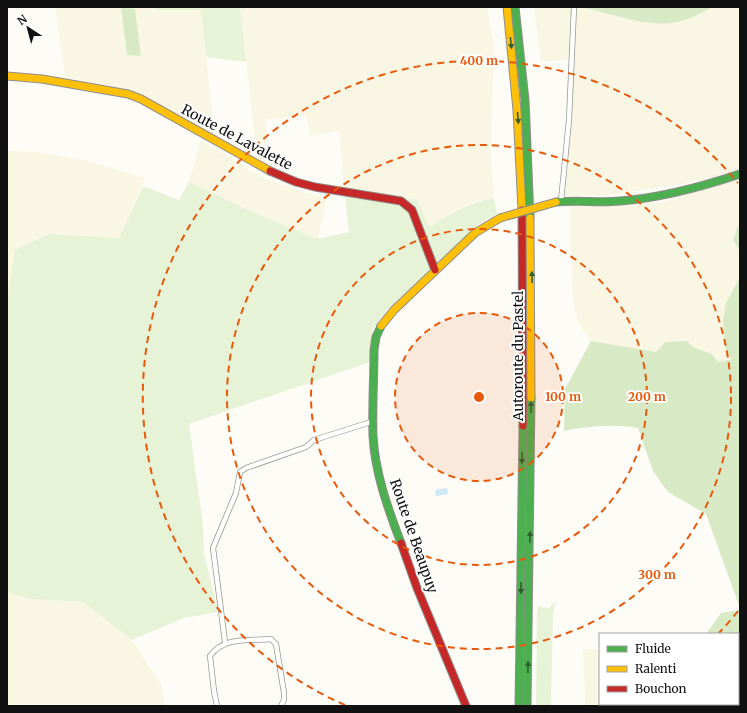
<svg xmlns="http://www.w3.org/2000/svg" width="747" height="713" viewBox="0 0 747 713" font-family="Merriweather,serif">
<rect width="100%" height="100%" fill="#fdfcf7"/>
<!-- farmland -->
<path fill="#f9f7e4" d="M55,7H155L157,10H201L215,138L131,90L65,78Z
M240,7H487L494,46L491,154L494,198L475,201L452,212L430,227L417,200L344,188L339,131L310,136L306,115L265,120L270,166L257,160Z
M534,7H580L598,11L695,17L712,7H740V169L720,176L677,185L610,195L566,196L564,192L573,91L574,59L541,62Z
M201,140L263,178L326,199L318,239L255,213L189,182Z
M7,151L36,152L84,160L145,178L119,238L49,234L7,306Z
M740,177V227H737L736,233L733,240L740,251V277L726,303L733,359L718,362L712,354L693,347L656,352L591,341L578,323L573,301L570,232V204L659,203Z
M7,592L30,599L83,602L132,640L162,686L164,706H7Z
M583,649H600V704H738V663L740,670V706H585Z"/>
<!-- green -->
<path fill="#e7f3d7" d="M155,7H240L246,62L206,57L201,10H157Z
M189,182L255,213L318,239L349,232L344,188L417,200L430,227C452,212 468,203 494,198L497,214L480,223L385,312L373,329L370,362L189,424L203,525L204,553L218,612L184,618L132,640L83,602L30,599L7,592V306L15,250L49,234L119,238L143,186L179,200Z
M556,601L553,614L551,706H536L537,612L538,606L549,608Z"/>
<!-- forest -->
<path fill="#d8eac5" d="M580,7H712C702,13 692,18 681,21C649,30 612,13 580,7Z
M121,8L135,9L141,56L127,55Z
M737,227H740V251L733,240L736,233Z
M740,277V608L706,514L668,492L653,471L638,428C614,424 588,426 564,431L565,389L591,341L656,352L665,342L687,341L693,347L712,354L718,362L732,359L726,352L723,321L726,303Z
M740,610V670L738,663V634H706L721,613Z"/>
<!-- water -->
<path fill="#cde8f7" d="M447,488L448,494L436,496L435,490Z"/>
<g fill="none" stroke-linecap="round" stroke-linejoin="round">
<!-- street casing -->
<g stroke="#979795" stroke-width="6">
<path id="street" d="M561,201L569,120L574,7
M225,642L213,548L236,493L240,472L246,468L306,447L314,440L374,421
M217,706L214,691L210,656C224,636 249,641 271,639L276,644L284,693V700L281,706"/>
</g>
<!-- fast casing -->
<g stroke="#8e8d8b" stroke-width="9">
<path id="fast" d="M515,7L525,100L530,218
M556,202C577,200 599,203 620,201C661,198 701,187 740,174
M381,326L376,337L374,350C374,379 372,408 373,436C375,473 388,509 401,543
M519,706L523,426
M527,706L531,398"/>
</g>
<!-- slow casing -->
<g stroke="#8e8d8b" stroke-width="9">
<path id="slow" d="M507,7L517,110L522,210
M7,76L42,79L128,94L141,99L270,171
M530,218L531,398
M381,326L394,310L475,233L500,218"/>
</g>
<!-- jam casing -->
<g stroke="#8e8d8b" stroke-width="9">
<path id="jam" d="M270,171L296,182L315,187L401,201L412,210L435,270
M522,210L523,426
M401,543L417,588L466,706"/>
</g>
<!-- street -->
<use href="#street" stroke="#fffffe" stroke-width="4.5"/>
<!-- fast -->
<use href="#fast" stroke="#4caf50" stroke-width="7"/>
<!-- slow -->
<use href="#slow" stroke="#ffc107" stroke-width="7"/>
<!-- jam -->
<use href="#jam" stroke="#c62828" stroke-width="7"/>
<!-- slow-bridge casing -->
<g stroke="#8e8d8b" stroke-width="9" stroke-linecap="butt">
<path id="slow-bridge" d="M500,218L556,202"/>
</g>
<!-- slow-bridge -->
<use href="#slow-bridge" stroke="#ffc107" stroke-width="7"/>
</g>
<!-- one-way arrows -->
<defs><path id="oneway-solid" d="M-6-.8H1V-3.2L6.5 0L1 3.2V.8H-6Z"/></defs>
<g fill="#2e6030">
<use href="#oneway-solid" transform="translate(511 43) rotate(84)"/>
<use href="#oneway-solid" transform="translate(518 118) rotate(86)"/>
<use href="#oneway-solid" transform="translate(532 277) rotate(-91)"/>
<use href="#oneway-solid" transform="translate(531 407) rotate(-90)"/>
<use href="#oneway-solid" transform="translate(522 458) rotate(91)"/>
<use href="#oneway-solid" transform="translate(530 537) rotate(-89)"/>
<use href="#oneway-solid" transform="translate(521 588) rotate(90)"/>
<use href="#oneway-solid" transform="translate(528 667) rotate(-89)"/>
</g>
<!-- distance rings -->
<circle cx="479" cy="397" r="84" fill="#e8590c" fill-opacity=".12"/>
<g fill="none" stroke="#e8590c" stroke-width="2" stroke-dasharray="7 5">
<circle cx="479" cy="397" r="84"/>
<circle cx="479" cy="397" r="168"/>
<circle cx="479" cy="397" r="252"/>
<path d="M738 611A336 336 0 0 1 719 633M345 705A336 336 0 1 1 738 183"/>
</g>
<g text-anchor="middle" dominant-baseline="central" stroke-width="4" stroke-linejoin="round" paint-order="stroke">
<!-- street labels -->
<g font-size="14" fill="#111" stroke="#fff">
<text transform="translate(237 137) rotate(28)">Route de Lavalette</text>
<text transform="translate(518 356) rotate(-90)">Autoroute du Pastel</text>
<text transform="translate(414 536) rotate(71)">Route de Beaupuy</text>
</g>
</g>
<circle cx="479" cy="397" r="6" fill="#e8590c" stroke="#fff" stroke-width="2"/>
<g font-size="12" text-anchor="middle" font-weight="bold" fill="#e8590c" stroke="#fff" stroke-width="4" stroke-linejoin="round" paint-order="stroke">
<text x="479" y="65">400 m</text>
<text x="563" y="401">100 m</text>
<text x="647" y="401">200 m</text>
<text x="657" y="579">300 m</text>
</g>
<!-- border -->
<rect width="747" height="713" fill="none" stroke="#111111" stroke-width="16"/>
<!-- legend -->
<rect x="599" y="633" width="140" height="72" fill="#ffffff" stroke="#a0a0a0"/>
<rect x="607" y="646" width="20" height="6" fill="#4caf50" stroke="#a0a0a0"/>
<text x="635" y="653" font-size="12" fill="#111111">Fluide</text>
<rect x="607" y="666" width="20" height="6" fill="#ffc107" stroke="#a0a0a0"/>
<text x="635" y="673" font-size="12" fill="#111111">Ralenti</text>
<rect x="607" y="686" width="20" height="6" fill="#c62828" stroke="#a0a0a0"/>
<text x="635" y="693" font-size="12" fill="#111111">Bouchon</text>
<!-- north arrow -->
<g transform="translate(28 28) rotate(324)" stroke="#ffffff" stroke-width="3" paint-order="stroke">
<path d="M0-3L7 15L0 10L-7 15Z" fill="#111111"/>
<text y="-6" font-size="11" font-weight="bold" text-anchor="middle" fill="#111111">N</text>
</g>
</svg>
